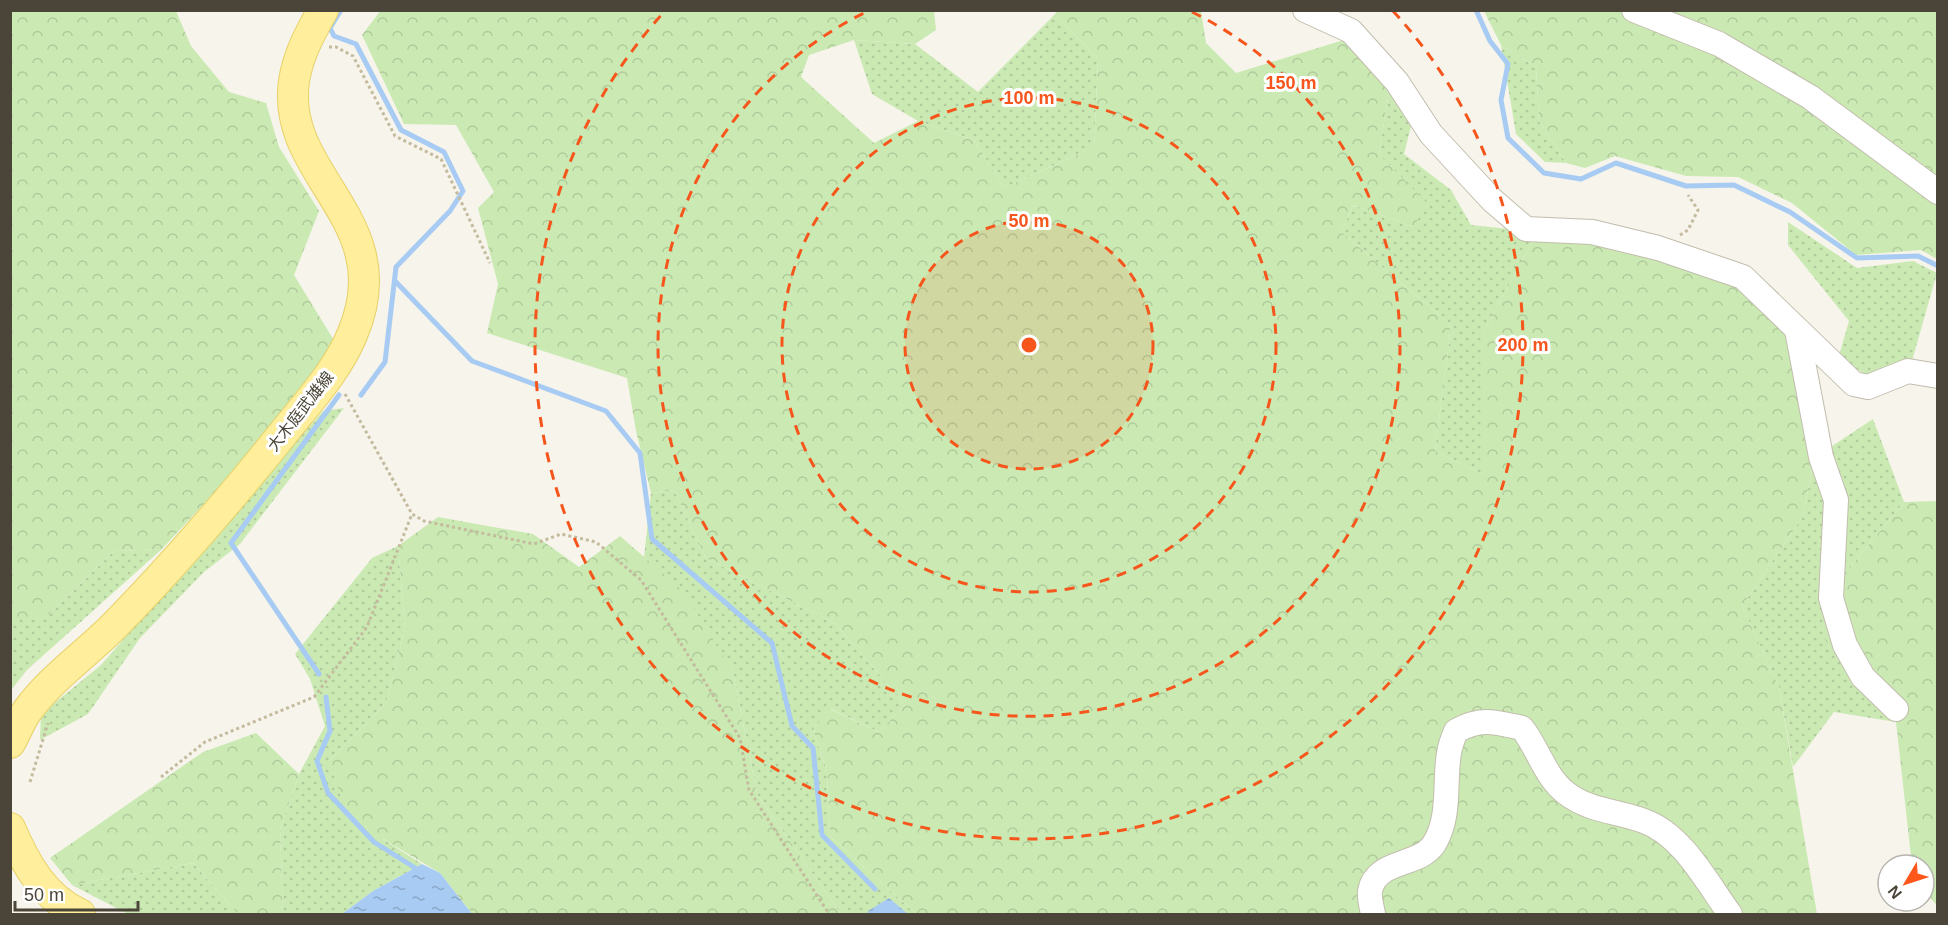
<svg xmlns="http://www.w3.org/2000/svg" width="1948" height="925" viewBox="0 0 1948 925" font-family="Helvetica,'Noto Sans JP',sans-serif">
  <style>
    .grass { fill: url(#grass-dots) }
    .forest { fill: url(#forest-crowns) }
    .water { fill: url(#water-ripples) }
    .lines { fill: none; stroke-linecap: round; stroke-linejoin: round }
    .stream { stroke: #a7cbf3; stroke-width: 5 }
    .minor-casing { stroke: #c2bdad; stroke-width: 26 }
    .major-casing { stroke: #e7d067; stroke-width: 32 }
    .path { stroke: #c4bb9e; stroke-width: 3; stroke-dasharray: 3 3; stroke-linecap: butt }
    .minor { stroke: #fff; stroke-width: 24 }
    .major { stroke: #ffee9b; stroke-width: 30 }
    .ring { fill: none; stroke: #f6551b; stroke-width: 3; stroke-dasharray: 10 8 }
    .labels { text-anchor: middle; stroke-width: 6; stroke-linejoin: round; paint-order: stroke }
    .street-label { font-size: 16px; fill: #4a4538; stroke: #fff }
    .centre { fill: #f6551b; stroke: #fff; stroke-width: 3 }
    .ring-label { font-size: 18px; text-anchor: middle; font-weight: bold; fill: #f6551b; stroke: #fff; stroke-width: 6; stroke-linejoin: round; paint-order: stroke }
  </style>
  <defs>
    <pattern id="grass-dots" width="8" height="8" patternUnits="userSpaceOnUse" patternTransform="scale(1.5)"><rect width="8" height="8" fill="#cbeab3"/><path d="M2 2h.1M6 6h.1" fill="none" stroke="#b0ca9b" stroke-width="1.8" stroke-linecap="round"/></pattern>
    <pattern id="forest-crowns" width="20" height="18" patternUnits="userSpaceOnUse" patternTransform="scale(1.5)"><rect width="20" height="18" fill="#cbeab3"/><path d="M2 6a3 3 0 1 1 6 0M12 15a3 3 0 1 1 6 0" fill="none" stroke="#b0ca9b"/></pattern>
    <pattern id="water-ripples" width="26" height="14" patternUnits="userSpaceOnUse" patternTransform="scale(1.5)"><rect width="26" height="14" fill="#a7cbf3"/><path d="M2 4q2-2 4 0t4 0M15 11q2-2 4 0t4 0" fill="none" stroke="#8aa7c6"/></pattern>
  </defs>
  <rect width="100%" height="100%" fill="#f6f4eb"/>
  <g class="grass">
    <path d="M1055 14 1098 59 1094 147 1004 188 974 140 918 121 872 94 854 40 915 44 978 92Z"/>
    <path d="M1501 45 1536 67 1539 121 1566 163 1545 162 1516 134Z"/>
    <path d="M1390 85 1411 126 1404 154 1451 190 1471 225 1538 232 1483 333V474L1435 451 1451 325 1341 232 1353 205 1414 227 1379 154Z"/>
    <path d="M1788 222 1857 268 1913 261 1937 273 1912 361 1867 375 1838 359 1849 321 1788 245Z"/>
    <path d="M344 408 240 544 204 572 140 638 88 714 40 740 41 714 101 665 323 411Z"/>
    <path d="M1873 419 1904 502 1851 566 1854 684 1896 722 1834 712 1793 767 1779 687 1742 606 1803 516 1814 458Z"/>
    <path d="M674 490 706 558 836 624 905 705 879 732 831 709 813 730 827 771 830 836 916 914H908L889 899 867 914H841L757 794 733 672 644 557 651 493Z"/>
    <path d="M398 546 405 629 386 703 329 761 378 836 422 864 373 891 342 914H283L280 829 299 774 325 726 310 679 295 654 372 558Z"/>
    <path d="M162 549 27 670 11 690V617H46L114 551Z"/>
    <path d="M193 863 238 914H128L72 885Z"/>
  </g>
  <g class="forest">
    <path d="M381 10 934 11 936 30 915 44 854 40 809 55 801 77 874 143 918 121 974 140 1004 188 1094 147 1098 59 1055 14 1057 11H1201L1206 43 1236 73 1347 39 1390 85 1379 154 1426 202 1414 227 1353 205 1341 232 1451 325 1435 451 1483 474V333L1538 232 1664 255 1740 283 1797 343 1814 458 1803 516 1742 606 1779 687 1817 914H916L830 836 827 771 813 730 830 709 879 732 905 705 836 624 706 558 674 490 651 493 636 431 627 378 487 333 498 284 478 208 494 192 456 125 404 124 362 35Z"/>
    <path d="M10 11H176L191 46 229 92 266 103 279 147 319 211 294 275 335 342 265 438 162 549 114 551 46 617H11Z"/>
    <path d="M1484 11H1937V259L1921 250 1856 255 1792 203 1738 177 1686 176 1615 156 1585 168 1566 163 1539 121 1536 67 1501 45Z"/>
    <path d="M1937 501V906L1924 889V865H1912L1896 722 1854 684 1822 635 1851 566 1904 502Z"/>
    <path d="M438 517 533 534 579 567 620 536 683 591 733 672 757 794 841 914H472L440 873 378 836 342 800 329 761 386 703 405 629 398 546Z"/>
    <path d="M256 733 299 774 280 829 283 914H238L193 863 72 885 50 858 203 752Z"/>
  </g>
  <g class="water">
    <path d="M422 864 440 873 472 914H342L373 891Z"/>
    <path d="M889 898 908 914H867L868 911Z"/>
  </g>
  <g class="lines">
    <g class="stream">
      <path d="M341 10 330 28 334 36 356 44 401 130 444 152 463 191 450 211 396 267 385 362 361 395"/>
      <path d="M1476 10 1490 41 1508 64 1501 100 1508 138 1544 173 1581 179 1616 163 1686 186 1734 185 1790 212 1857 258 1918 256 1938 266"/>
      <path d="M395 281 472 361 606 411 640 453 652 539 772 643 792 726 813 748 822 835 875 889"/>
      <path d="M319 674 231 543 339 395"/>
      <path d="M326 697 330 731 317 761 328 793 374 842 420 871"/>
    </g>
    <defs>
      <g id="minor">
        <path d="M1305 10 1351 31 1397 82 1431 134 1492 200 1526 229 1592 232 1658 248 1743 277 1854 384 1868 387 1908 371 1938 376"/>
        <path d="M1634 10 1719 44 1810 97 1938 192"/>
        <path d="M1797 330 1821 457 1836 500 1831 598 1845 645 1863 677 1896 709"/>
        <path d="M1373 914C1372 908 1369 898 1370 891 1376 859 1419 867 1434 844 1451 817 1444 782 1449 753 1450 746 1453 738 1456 731 1481 717 1495 722 1522 728 1538 748 1545 777 1566 793 1589 811 1617 811 1644 821 1683 835 1707 883 1730 914"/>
      </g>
      <g id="major">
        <path d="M10 743C16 733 20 721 27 711 51 678 85 655 114 626 174 565 232 497 285 431 309 401 337 371 352 335 402 220 280 177 294 81 298 55 310 33 323 10"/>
        <path d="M10 828C25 863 44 898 80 914"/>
      </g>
    </defs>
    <use href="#minor" class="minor-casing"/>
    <use href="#major" class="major-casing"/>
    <g class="path">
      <path d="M329 47H336L353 56 395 136 441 159 490 263"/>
      <path d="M1680 235 1688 230 1698 210 1688 195"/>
      <path d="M345 394 412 514 424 521 534 544 561 534 596 542 641 580 740 738 749 790 829 914"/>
      <path d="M161 777 205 742 314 697 367 627 412 514"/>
      <path d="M30 782 48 723"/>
    </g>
    <use href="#minor" class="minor"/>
    <use href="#major" class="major"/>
  </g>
  <circle cx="1029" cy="345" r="124" fill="#f6551b" fill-opacity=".12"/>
  <g class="ring">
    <circle cx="1029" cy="345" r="124"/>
    <circle cx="1029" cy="345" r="247"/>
    <path d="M1192 12A371 371 0 1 1 866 12"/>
    <path d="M1393 11A494 494 0 1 1 665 11"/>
  </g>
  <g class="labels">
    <g class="street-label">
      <text transform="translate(300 411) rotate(-52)" y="6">大木庭武雄線</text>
    </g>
  </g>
  <circle cx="1029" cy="345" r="9" class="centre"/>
  <g class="ring-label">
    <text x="1291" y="89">150 m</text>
    <text x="1029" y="104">100 m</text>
    <text x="1029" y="227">50 m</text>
    <text x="1523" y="351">200 m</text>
  </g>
  <rect width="1948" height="925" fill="none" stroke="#4a4538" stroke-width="24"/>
  <g transform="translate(1906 883) rotate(231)"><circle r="28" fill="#ffffff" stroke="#b7b5af" stroke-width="1.5"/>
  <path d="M0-4.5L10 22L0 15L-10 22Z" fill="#ff5619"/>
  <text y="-9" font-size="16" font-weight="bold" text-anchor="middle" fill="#4a4538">N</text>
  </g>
  <path d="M15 901v9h123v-9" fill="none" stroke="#4a4538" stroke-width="3"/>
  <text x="24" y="901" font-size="18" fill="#4a4538" stroke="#ffffff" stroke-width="4.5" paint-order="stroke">50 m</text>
</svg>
